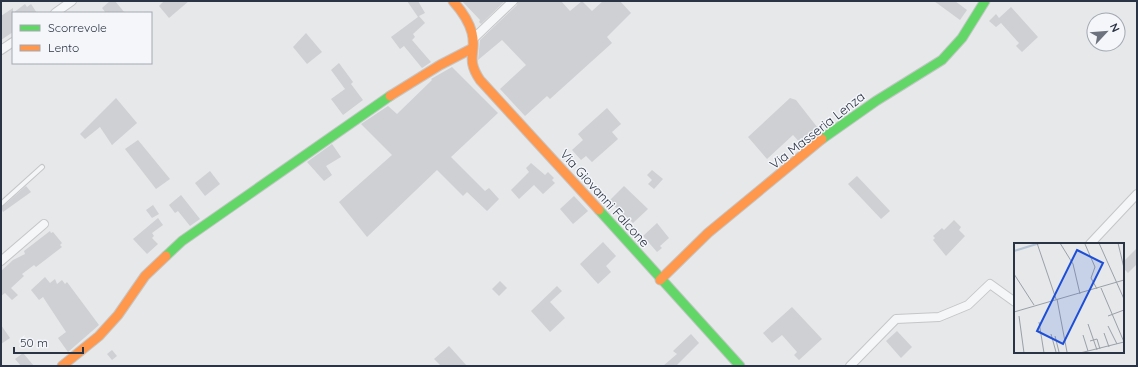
<svg xmlns="http://www.w3.org/2000/svg" width="1138" height="367" viewBox="0 0 1138 367" font-family="Quicksand,sans-serif">
  <style>
    .building { fill: #ced0d3 }
    .lines { fill: none; stroke-linecap: round; stroke-linejoin: round }
    .lane-casing { stroke: #c4c6c8; stroke-width: 6 }
    .street-casing { stroke: #c4c6c8; stroke-width: 10 }
    .fast-casing { stroke: #c4c6c8; stroke-width: 11 }
    .slow-casing { stroke: #c4c6c8; stroke-width: 11 }
    .lane { stroke: #f5f6f7; stroke-width: 4 }
    .street { stroke: #f5f6f7; stroke-width: 8 }
    .fast { stroke: #63d668; stroke-width: 9 }
    .slow { stroke: #ff974d; stroke-width: 9 }
    .labels { text-anchor: middle; stroke-width: 3; stroke-linejoin: round; paint-order: stroke }
    .street-label { font-size: 13px; fill: #2b3445; stroke: #f4f6f9 }
    .inset-river { fill: none; stroke: #b4c4d5; stroke-width: 2 }
    .inset-road { fill: none; stroke: #9ba0a8; stroke-width: 1 }
    .view { fill: #1d4ed8; fill-opacity: 0.15; stroke: #1d4ed8; stroke-width: 2 }
    .inset-edge { fill: none; stroke: #2b3445; stroke-width: 2 }
  </style>
  <rect width="100%" height="100%" fill="#e6e8ea"/>
  <g class="building">
    <path d="M110 1H115L125 13H106L102 8Z"/>
    <path d="M164 1H189L169 18 159 6Z"/>
    <path d="M407 1H418L425 13 419 16 425 23 413 34 415 37 412 40 431 62 422 68 404 46 400 49 391 37 418 17Z"/>
    <path d="M462 1H505L481 24 479 22 480 20Z"/>
    <path d="M518 1H561L570 11 582 1 592 11 603 1H620L631 13 607 37 612 43 550 99 547 96 525 116 500 89 526 65 502 40 478 60 480 40 517 5Z"/>
    <path d="M934 1H955L967 10 960 20Z"/>
    <path d="M25 4 27 7 31 4 37 13H13V32L1 40V16L13 8V13Z"/>
    <path d="M1011 7 1038 37 1022 52 1016 46 1019 43 1001 23 996 27 989 21 996 14 999 18Z"/>
    <path d="M306 33 322 52 307 64 293 47Z"/>
    <path d="M339 63 353 82 351 84 363 100 343 115 331 99 345 89 331 70Z"/>
    <path d="M452 67 498 113 451 157 485 191 489 188 499 199 487 211 467 192 463 196 437 170 367 237 339 202 392 155 361 124 388 106 397 114 432 80 431 79Z"/>
    <path d="M116 98 137 123 112 145 100 127 85 139 80 134Z"/>
    <path d="M790 98 796 100 821 132 803 146 793 135 767 159 748 137Z"/>
    <path d="M607 108 621 124 612 132 618 139 592 162 586 156 581 160 572 150 583 140 578 134Z"/>
    <path d="M138 140 170 179 156 189 125 149Z"/>
    <path d="M332 144 341 157 326 166 332 175 324 181 307 162Z"/>
    <path d="M531 163 545 175 548 172 554 178 552 180 555 183 543 194 534 185 519 199 511 190 529 172 526 168Z"/>
    <path d="M652 170 663 179 654 189 648 184 652 180 647 175Z"/>
    <path d="M210 171 220 184 205 196 195 183Z"/>
    <path d="M857 176 890 211 881 219 848 184Z"/>
    <path d="M26 186 31 192 3 212 1 208Z"/>
    <path d="M624 186 648 209 633 223 609 201Z"/>
    <path d="M181 195 200 219 190 226 178 211 175 213 169 205Z"/>
    <path d="M574 196 588 211 573 224 560 209Z"/>
    <path d="M153 205 159 214 152 218 146 210Z"/>
    <path d="M158 218 163 225 152 233 154 236 152 238 158 244 147 254 133 239Z"/>
    <path d="M954 220 961 227 959 230 965 236 946 256 933 240 935 238 933 236 942 228 944 230Z"/>
    <path d="M657 223 669 238 660 246 662 248 657 252 643 236Z"/>
    <path d="M50 231 51 233 53 232 62 243 60 245 62 247 36 267 34 265 22 274 24 276 11 288 18 295 12 300 5 293 1 296V271L13 260 25 254 24 251Z"/>
    <path d="M603 242 616 256 606 266 611 272 598 284 580 264Z"/>
    <path d="M1137 248V264L1128 273 1123 268V262Z"/>
    <path d="M45 277 50 283 55 279 57 284 62 280 65 284 67 282 99 325 68 352 58 338 66 332 43 297 39 300 31 290Z"/>
    <path d="M500 281 507 288 499 296 492 289Z"/>
    <path d="M557 286 562 291 550 302 565 318 550 332 531 311Z"/>
    <path d="M792 307 822 339 799 360 794 355 797 352 782 335 772 343 763 333Z"/>
    <path d="M1 325 10 338 1 344Z"/>
    <path d="M897 331 912 347 901 358 886 341Z"/>
    <path d="M691 334 699 343 676 366H663L677 354 673 351Z"/>
    <path d="M449 346 467 366H441L434 359Z"/>
    <path d="M112 350 117 356 112 360 107 354Z"/>
    <path d="M23 353 34 366H21L15 359Z"/>
  </g>
  <g class="lines">
    <defs>
      <path id="lane" d="M1 204 42 167"/>
      <g id="street">
        <path d="M55 13 72 1"/>
        <path d="M473 39 513 1"/>
        <path d="M1 50 13 42"/>
        <path d="M1090 244 1137 194"/>
        <path d="M1 261 44 224"/>
        <path d="M850 366 896 319 939 317 968 305 990 284 1015 302"/>
      </g>
      <g id="fast">
        <path d="M822 139 876 101 942 60 962 38 985 1"/>
        <path d="M599 210 740 366"/>
        <path d="M166 256 182 241 390 96"/>
      </g>
      <g id="slow">
        <path d="M453 1C461 10 469 21 472 33 477 53 465 58 480 80L599 210"/>
        <path d="M390 96 440 65 471 49"/>
        <path d="M660 280 708 233 822 139"/>
        <path d="M62 366 99 336 118 315 145 276 166 256"/>
      </g>
    </defs>
    <use href="#lane" class="lane-casing"/>
    <use href="#street" class="street-casing"/>
    <use href="#fast" class="fast-casing"/>
    <use href="#slow" class="slow-casing"/>
    <use href="#lane" class="lane"/>
    <use href="#street" class="street"/>
    <use href="#fast" class="fast"/>
    <use href="#slow" class="slow"/>
  </g>
  <g class="labels">
    <g class="street-label">
      <text transform="translate(817 130) rotate(-38)" y="5">Via Masseria Lenza</text>
      <text transform="translate(605 198) rotate(48)" y="5">Via Giovanni Falcone</text>
    </g>
  </g>
  <g transform="translate(1014 243)">
    <rect width="110" height="110" fill="#e6e8ea"/>
    <path class="inset-river" d="M0 8 26 0"/>
    <path class="inset-road" d="M23 0 42 56M46 0 59 21 66 51M85 0 110 56M104 0 110 25M71 1 81 24 77 35 83 46M0 31 20 62M87 45 110 99M43 56 53 109M0 69 110 37M5 73 10 110M94 73 110 67M25 79 30 110M74 81 83 107M94 83 103 101M90 90 95 104M37 91 42 109M69 92 74 108M41 93 45 109M76 98 83 96 86 106M31 110H64M66 110 110 99"/>
    <path class="view" d="M63 7 89 20 49 101 23 88Z"/>
    <rect width="110" height="110" class="inset-edge"/>
  </g>
  <rect width="1138" height="367" fill="none" stroke="#2b3445" stroke-width="4"/>
  <rect x="12" y="12" width="140" height="52" fill="#f4f6f9" stroke="#a4a8b1"/>
  <rect x="20" y="25" width="20" height="6" fill="#63d668" stroke="#a4a8b1"/>
  <text x="48" y="32" font-size="12" fill="#2b3445">Scorrevole</text>
  <rect x="20" y="45" width="20" height="6" fill="#ff974d" stroke="#a4a8b1"/>
  <text x="48" y="52" font-size="12" fill="#2b3445">Lento</text>
  <g transform="translate(1106 32) rotate(64)"><circle r="19" fill="#f4f6f9" stroke="#a4a8b1"/>
  <path d="M0-3L7 15L0 10L-7 15Z" fill="#6c737f"/>
  <text y="-6" font-size="11" font-weight="bold" text-anchor="middle" fill="#2b3445">N</text>
  </g>
  <path d="M14 347v6h69v-6" fill="none" stroke="#2b3445" stroke-width="2"/>
  <text x="20" y="347" font-size="12" fill="#2b3445" stroke="#f4f6f9" stroke-width="3" paint-order="stroke">50 m</text>
</svg>
